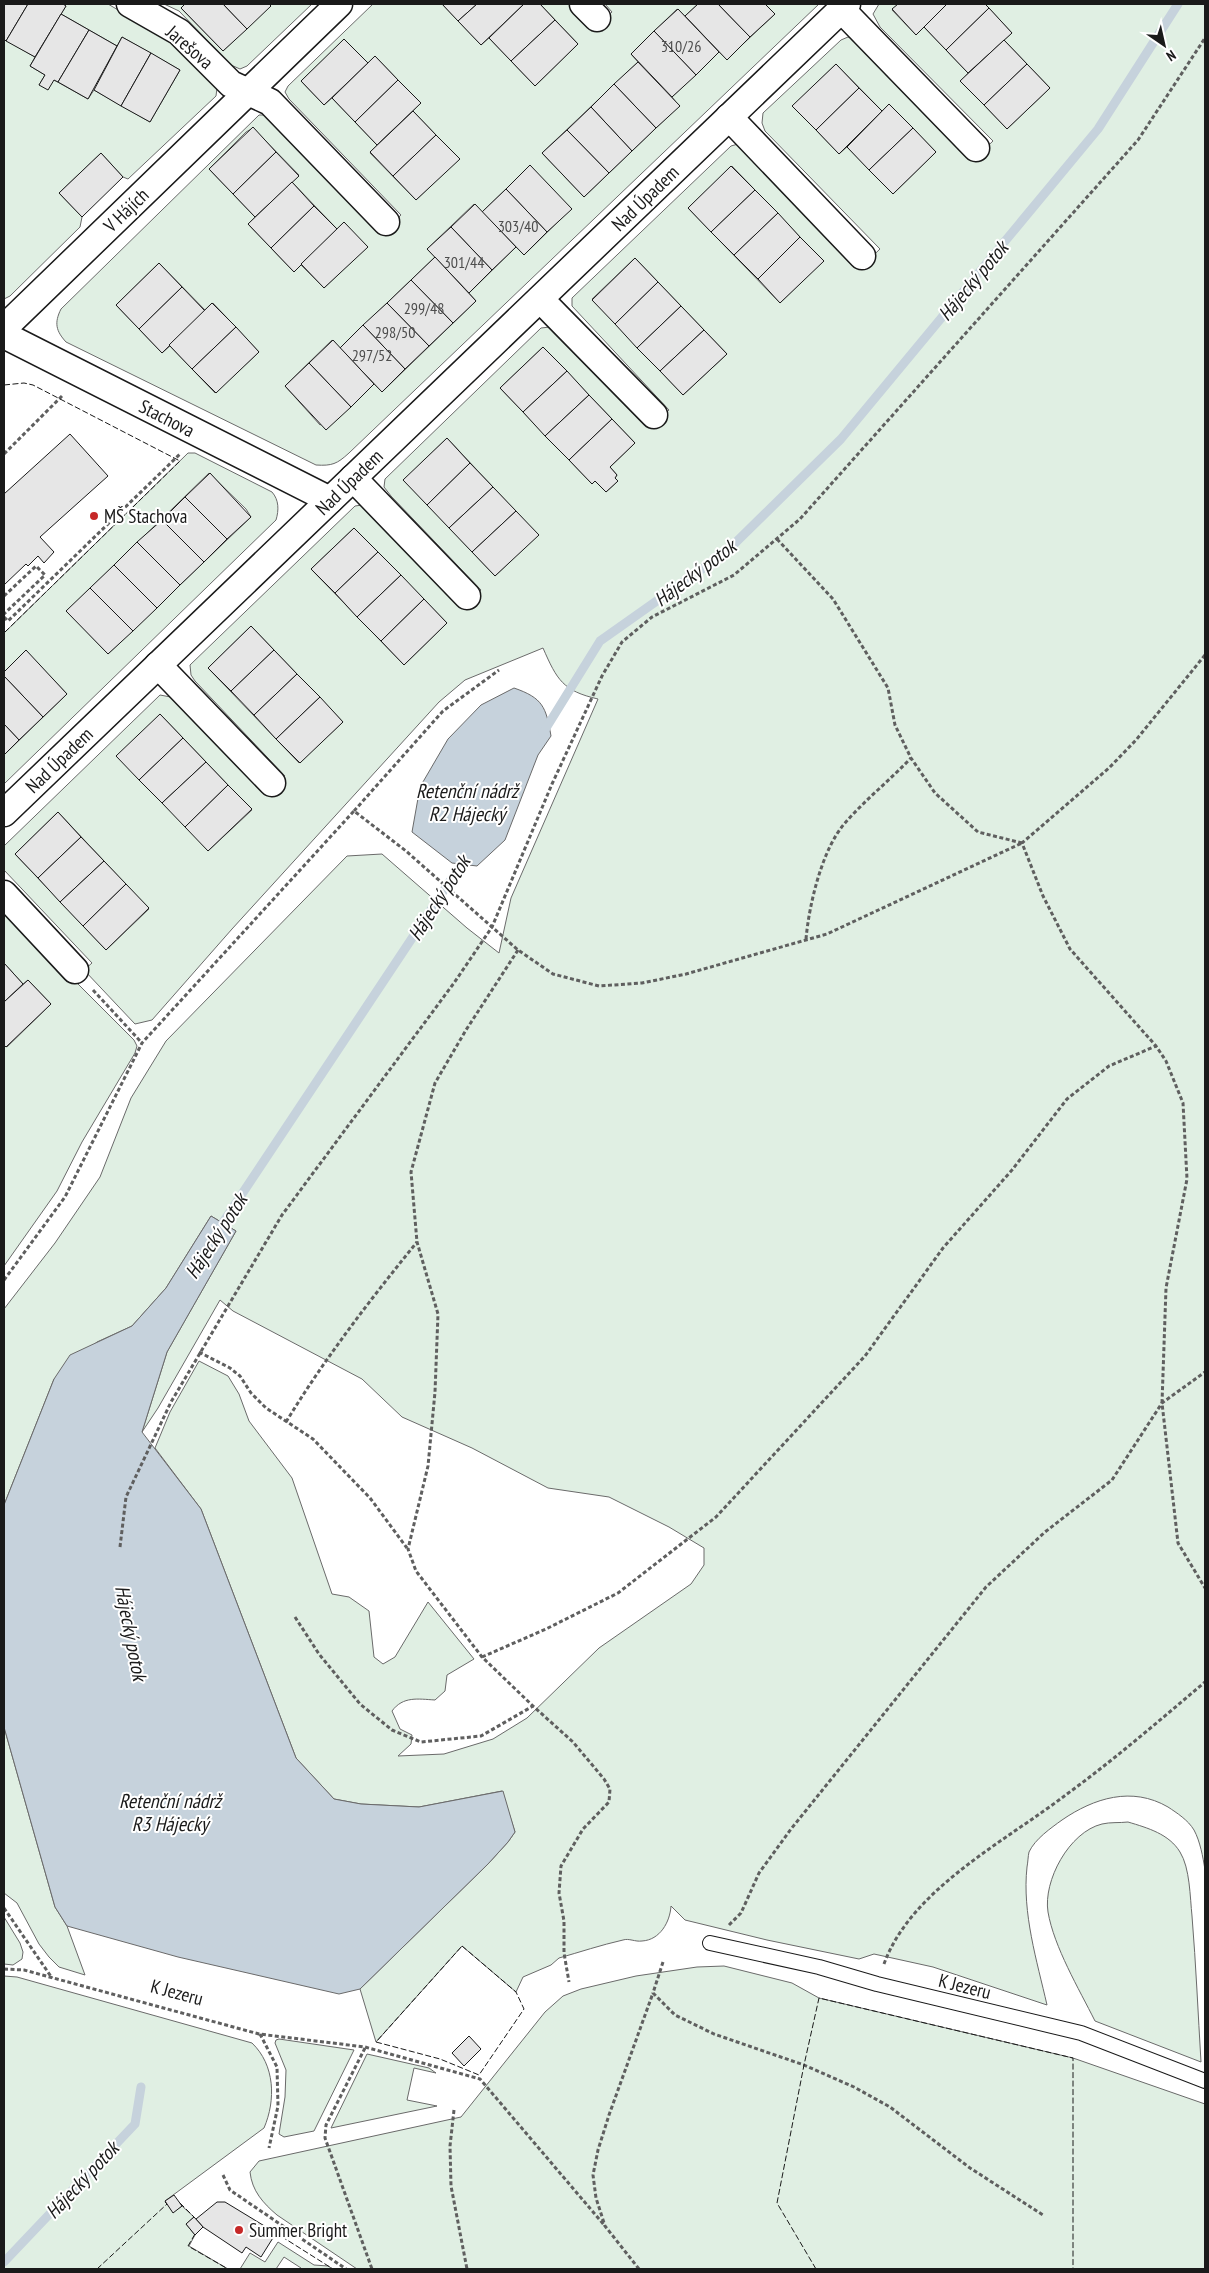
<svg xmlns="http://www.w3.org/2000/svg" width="1209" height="2273" viewBox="0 0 1209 2273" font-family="'PT Sans Narrow',sans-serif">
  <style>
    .green { fill: #e0efe3; stroke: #6a6a6a; fill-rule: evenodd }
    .water { fill: #c6d2dc; stroke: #6a6a6a }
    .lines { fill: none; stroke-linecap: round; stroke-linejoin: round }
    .stream { stroke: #c6d2dc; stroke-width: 9 }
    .building { fill: #e6e6e6; stroke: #1a1a1a }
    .service-casing { stroke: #1a1a1a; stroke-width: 16 }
    .minor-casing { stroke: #1a1a1a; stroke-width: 29 }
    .path { stroke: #5f5f5f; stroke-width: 3; stroke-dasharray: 4 2.5; stroke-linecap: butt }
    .service { stroke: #fff; stroke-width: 14 }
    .minor { stroke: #fff; stroke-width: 26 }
    .fence { stroke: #1a1a1a; stroke-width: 1; stroke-dasharray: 6 2.5; stroke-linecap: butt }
    .poi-dot { fill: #c62828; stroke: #fff; stroke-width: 2 }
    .labels { text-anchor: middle; stroke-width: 4; stroke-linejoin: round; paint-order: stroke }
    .number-label { font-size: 16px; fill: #4d4d4d }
    .street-label { font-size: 19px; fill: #1a1a1a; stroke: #fff }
    .poi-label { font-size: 19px; fill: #1a1a1a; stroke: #fff; text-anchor: start }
    .water-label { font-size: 20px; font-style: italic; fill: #1a1a1a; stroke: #fff }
  </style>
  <rect width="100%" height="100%" fill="#fff"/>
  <g class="green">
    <path d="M63 4H108L179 46 217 88 216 96 128 179 123 177 101 153 59 193 82 217 80 227 10 296 4 299V39L35 57 30 66 45 75 39 85 54 80 88 99 94 90 150 122 180 70 122 37 117 46 61 14 66 6Z"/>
    <path d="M164 4H185L181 8 223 51 272 4H312L247 66 240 69 231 65 179 11Z"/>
    <path d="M373 4H442L481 45 489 38 535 86 578 44 540 4H568L593 29 612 12 605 4H698L685 16 677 9 631 54 638 62 542 153 584 197 679 106 672 97 719 52 727 59 775 14 765 4H819L349 453C337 464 332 466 316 465L66 342C56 331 54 323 61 309L259 115H266L382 232 401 215 289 99 285 92 288 86ZM344 40 368 63 375 56 420 103 413 111 459 159 416 200 370 153 377 145 332 98 324 105 301 81ZM253 128 299 175 292 182 337 229 367 247 324 288 301 265 294 272 248 224 255 217 209 169 246 132ZM530 166 571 209 524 255 516 247 469 293 476 301 382 392 374 384 351 407 320 425 285 386 332 340 340 348 435 257 427 249 474 204 482 212ZM159 263 205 310 213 303 259 352 215 393 170 346 162 353 116 305Z"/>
    <path d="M879 4H898L892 10 916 35 924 27 968 73 961 81 1007 129 1050 88 1004 40 1012 33 985 4H1205V1870C1203 1857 1200 1841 1194 1830 1188 1820 1177 1813 1168 1807 1132 1786 1094 1798 1062 1820 1051 1828 1035 1839 1029 1852 1028 1856 1028 1862 1027 1867 1022 1913 1037 1961 1047 2005L933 1967 874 1954 859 1959 767 1940 685 1920 671 1906C670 1922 660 1940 642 1941 635 1942 629 1938 623 1940 601 1945 580 1952 559 1958L551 1965 523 1977 516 1992 462 1946 376 2042 360 1989 488 1864 508 1842 515 1832 502 1791 419 1807 361 1804 334 1799 296 1758 201 1509 155 1448 170 1412 199 1361 228 1376 239 1394 249 1421 292 1478 332 1594 349 1597 369 1611 374 1657 383 1664 395 1657 428 1602 474 1659 447 1675 445 1691 435 1700C418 1699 403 1696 392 1711L400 1729 412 1735 411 1744 398 1756 444 1754 493 1739 527 1718 599 1648 691 1584 704 1565V1548L669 1527 609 1497 548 1488 472 1448 402 1417 362 1379 233 1311 220 1300 158 1408 142 1432 167 1352 236 1231 211 1216 166 1288 132 1326 97 1342 54 1379 4 1505V1309L55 1243 100 1177 131 1098 166 1041 347 856 382 854 467 928 499 953 511 898 598 699C563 691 557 680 543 648L465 680 439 702 232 929 152 1020 135 1024 84 970 92 963 4 870V846L160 695 176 698 268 792 285 776 195 681 191 675 190 665 355 506 362 505 463 606 481 590 391 496 384 487 385 479 541 328 550 327 651 426 669 410 572 306V298L731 146 738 144 747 150 859 269 880 249 765 131 762 123 763 113 841 40 848 37 855 40 973 160 993 141 880 27 873 14ZM836 64 882 111 889 104 936 152 893 194 847 147 839 154 793 106ZM732 166 823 261 780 303 688 208ZM635 258 727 354 683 395 592 299ZM543 347 635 443 610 467 617 475 615 478 618 481 606 492 595 481 592 484 500 388ZM447 438 538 535 495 576 404 480ZM354 528 447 623 404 665 311 569ZM251 626 343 722 299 763 208 668ZM160 714 252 810 208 851ZM58 812 149 909 106 950 15 854Z"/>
    <path d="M188 453H195L272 492C279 500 279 510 276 520L4 784V755L67 694 26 651 4 672V633ZM209 473 246 509 251 517 108 654 67 611Z"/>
    <path d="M4 910 134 1040 137 1046 135 1053 82 1142 57 1191 4 1266V1045L7 1047 51 1004 28 980 23 984 4 963Z"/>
    <path d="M4 1727 55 1907 67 1926 85 1975 59 1967 49 1957 39 1944 17 1903 4 1893Z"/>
    <path d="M1128 1822C1148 1828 1169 1834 1180 1852 1190 1868 1190 1897 1192 1916 1196 1965 1198 2013 1201 2062L1095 2021C1079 1989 1054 1947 1048 1912 1043 1881 1069 1832 1102 1824 1110 1822 1120 1823 1128 1822Z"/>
    <path d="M4 1917 20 1943 23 1952 22 1959 13 1965 4 1964Z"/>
    <path d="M724 1966 792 1983 819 1998 1073 2058 1205 2104V2269H357L277 2215C263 2203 252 2191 250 2172L259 2161 461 2117 545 2012 563 1996 581 1989 636 1976 697 1967Z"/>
    <path d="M4 1976 17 1977 252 2043C275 2065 276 2100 264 2128L165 2201 173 2212 182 2206 194 2217 186 2224 195 2235 189 2246 228 2269H4Z"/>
    <path d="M279 2039 354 2050 314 2131 284 2137 279 2134 285 2097 286 2070 275 2043 276 2040Z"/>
    <path d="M367 2054 429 2068 436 2073 414 2068 407 2100 437 2106 331 2128Z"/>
    <path d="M278 2242 314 2265 328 2266 333 2269H299L301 2268 284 2257 276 2269H240L250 2253 265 2262Z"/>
  </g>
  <g class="water">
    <path d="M514 688C543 698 546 707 551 736L538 755 505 840 477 866 452 863 412 832 420 787 448 739 481 705Z"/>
    <path d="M211 1216 236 1231 167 1352 142 1432 201 1509 296 1758 334 1799 361 1804 419 1807 503 1791 515 1832 508 1842 488 1864 360 1989 339 1994 178 1957 67 1926 55 1907 4 1727V1505L54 1379 70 1355 132 1326 166 1288Z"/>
  </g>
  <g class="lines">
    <g class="stream">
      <path d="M543 733 600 641 726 552 841 439 1098 129 1178 4"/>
      <path d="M216 1233 468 854"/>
      <path d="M4 2262 135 2124 141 2087"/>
    </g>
  </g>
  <g class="building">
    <path d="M4 4H28L6 41 4 39Z"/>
    <path d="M28 4H63L66 6 35 57 6 41Z"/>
    <path d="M185 4H223L247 29 223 51 181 8Z"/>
    <path d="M223 4H269L271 6 247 29Z"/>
    <path d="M442 4H477L458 21Z"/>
    <path d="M477 4H524L481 45 458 21Z"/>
    <path d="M524 4H540L555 20 511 61 489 38Z"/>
    <path d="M698 4H718L750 37 727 60 685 16Z"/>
    <path d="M718 4H765L775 14 750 37Z"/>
    <path d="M898 4H947L916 35 892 9Z"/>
    <path d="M947 4H985L989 8 946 50 924 27Z"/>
    <path d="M989 8 1012 33 968 73 946 50Z"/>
    <path d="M678 9 719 52 696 75 654 31Z"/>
    <path d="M61 14 89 30 58 82 54 80 48 90 39 85 45 75 30 66Z"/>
    <path d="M555 20 578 44 535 86 511 61Z"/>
    <path d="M89 30 117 46 88 99 58 82Z"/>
    <path d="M654 31 696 75 672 97 631 54Z"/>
    <path d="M122 37 151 53 121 106 94 90Z"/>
    <path d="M344 39 368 63 324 105 301 81Z"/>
    <path d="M1004 40 1027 64 984 105 960 81Z"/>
    <path d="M151 53 180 70 150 122 121 106Z"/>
    <path d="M375 56 398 80 355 122 332 98Z"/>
    <path d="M638 62 680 106 656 128 614 84Z"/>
    <path d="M836 64 859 88 816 130 792 106Z"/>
    <path d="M1027 64 1050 88 1007 129 984 105Z"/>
    <path d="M398 80 421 103 377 145 355 122Z"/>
    <path d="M614 84 656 128 632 151 591 107Z"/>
    <path d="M859 88 882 111 839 154 816 130Z"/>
    <path d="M889 104 913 128 869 170 847 147Z"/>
    <path d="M591 107 632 151 609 173 567 130Z"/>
    <path d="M413 111 436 135 393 176 370 152Z"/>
    <path d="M253 127 276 152 233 194 209 169Z"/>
    <path d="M913 128 936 152 893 194 869 170Z"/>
    <path d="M567 130 609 173 584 197 542 153Z"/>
    <path d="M436 135 460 159 416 200 393 176Z"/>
    <path d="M276 152 299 176 255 217 233 194Z"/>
    <path d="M101 153 123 177 82 217 59 193Z"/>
    <path d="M530 165 572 209 547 232 506 189Z"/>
    <path d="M731 166 755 190 711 232 688 208Z"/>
    <path d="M292 182 314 206 271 248 248 224Z"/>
    <path d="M506 189 547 232 524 255 482 212Z"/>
    <path d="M755 190 778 213 734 255 711 232Z"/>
    <path d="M475 204 516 247 492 270 451 227Z"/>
    <path d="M314 206 337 229 294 272 271 248Z"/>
    <path d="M778 213 800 237 758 279 734 255Z"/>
    <path d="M344 222 368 247 324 288 301 264Z"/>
    <path d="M451 227 492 270 469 293 427 249Z"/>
    <path d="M800 237 824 261 780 303 758 279Z"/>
    <path d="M435 257 476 301 453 323 411 280Z"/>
    <path d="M635 258 658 282 615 324 592 300Z"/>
    <path d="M159 263 182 287 139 329 116 305Z"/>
    <path d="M411 280 453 323 429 346 387 303Z"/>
    <path d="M658 282 681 306 637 348 615 324Z"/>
    <path d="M182 287 205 311 162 353 139 329Z"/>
    <path d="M212 303 236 327 192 369 169 345Z"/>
    <path d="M387 303 429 346 405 369 363 325Z"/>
    <path d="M681 306 704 330 660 371 637 348Z"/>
    <path d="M363 325 405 369 382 392 340 348Z"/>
    <path d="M236 327 259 352 216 393 192 369Z"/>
    <path d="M704 330 727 354 683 395 660 371Z"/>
    <path d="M333 340 374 384 351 407 309 363Z"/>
    <path d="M543 347 567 371 523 412 500 388Z"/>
    <path d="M309 363 351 407 326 430 285 386Z"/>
    <path d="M567 371 589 395 545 436 523 412Z"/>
    <path d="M589 395 612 419 569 460 545 436Z"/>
    <path d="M612 419 635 443 610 467 617 475 615 478 618 481 606 492 595 481 592 484 569 460Z"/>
    <path d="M70 434 108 476 40 537 54 552 44 563 38 556 28 566 26 564 4 585V494Z"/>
    <path d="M447 438 470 463 427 505 403 480Z"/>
    <path d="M470 463 493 487 449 528 427 505Z"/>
    <path d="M210 473 251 517 227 539 185 497Z"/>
    <path d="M493 487 516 511 472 552 449 528Z"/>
    <path d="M185 497 227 539 204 562 162 520Z"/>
    <path d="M516 511 539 535 495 576 472 552Z"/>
    <path d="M162 520 204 562 180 585 137 542Z"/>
    <path d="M354 528 378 552 335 593 311 569Z"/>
    <path d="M137 542 180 585 157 608 114 565Z"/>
    <path d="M378 552 401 575 357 617 335 593Z"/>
    <path d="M114 565 157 608 133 631 90 588Z"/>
    <path d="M401 575 424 599 381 641 357 617Z"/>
    <path d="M90 588 133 631 108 654 66 611Z"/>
    <path d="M424 599 447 623 404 665 381 641Z"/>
    <path d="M251 626 274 650 231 691 208 668Z"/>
    <path d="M26 650 67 694 43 717 4 676V672Z"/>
    <path d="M274 650 297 674 254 715 231 691Z"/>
    <path d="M297 674 320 697 276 739 254 715Z"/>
    <path d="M4 676 43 717 19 740 4 724Z"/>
    <path d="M320 697 343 722 300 763 276 739Z"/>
    <path d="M160 714 183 738 139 780 116 756Z"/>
    <path d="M4 724 19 740 4 755Z"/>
    <path d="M183 738 206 762 162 803 139 780Z"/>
    <path d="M206 762 228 785 185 827 162 803Z"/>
    <path d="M228 785 252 809 208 851 185 827Z"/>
    <path d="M58 812 81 837 38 878 15 854Z"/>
    <path d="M81 837 104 861 60 902 38 878Z"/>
    <path d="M104 861 126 884 83 926 60 902Z"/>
    <path d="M126 884 149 908 106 950 83 926Z"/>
    <path d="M4 963 23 984 4 1002Z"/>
    <path d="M28 980 51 1004 6 1047 4 1045V1002Z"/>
    <path d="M469 2036 481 2049 464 2066 452 2053Z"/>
    <path d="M174 2195 182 2206 173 2213 165 2201Z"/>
    <path d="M217 2202H225L276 2233 261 2257 246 2247 242 2253 203 2227 196 2219Z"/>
    <path d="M194 2217 203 2227 195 2235 186 2224Z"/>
  </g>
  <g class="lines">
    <defs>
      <path id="service" d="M710 1943 819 1967 877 1984 1081 2033 1205 2081"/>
      <g id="minor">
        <path d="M130 4 179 32 231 84 270 102 386 222"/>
        <path d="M583 4 597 18"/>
        <path d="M841 9 976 148"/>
        <path d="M729 117 862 256"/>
        <path d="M540 299 654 415"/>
        <path d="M4 328 339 4"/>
        <path d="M4 335 330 500"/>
        <path d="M353 478 467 596"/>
        <path d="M158 665 272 783"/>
        <path d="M4 813 847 4"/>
        <path d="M4 894 75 970"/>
      </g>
    </defs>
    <use href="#service" class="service-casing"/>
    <use href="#minor" class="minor-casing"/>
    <g class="path">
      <path d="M4 454 63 395"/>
      <path d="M777 539 833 599 888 688 895 725 911 758 935 793 978 832 1022 843"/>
      <path d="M4 596 36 566 45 575 4 614"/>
      <path d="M4 617 8 621 180 454"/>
      <path d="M1205 655 1136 740 1109 768 1022 843 1043 896 1070 949 1156 1046 1166 1061 1183 1103 1187 1179 1166 1288 1162 1403 1178 1543 1205 1588"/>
      <path d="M354 811 443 711 499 670"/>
      <path d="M806 939C809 905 822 849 845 823 865 800 890 780 911 758"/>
      <path d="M518 950 466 1030 435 1083 411 1172 417 1242 438 1314 435 1392 428 1466 408 1549 416 1571 482 1657 533 1706 573 1742 604 1779 610 1789 609 1802 583 1829 561 1866 559 1893 564 1921V1953L569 1982"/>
      <path d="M93 990 142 1043"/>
      <path d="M4 1280 65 1197 142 1043 354 811 406 851 518 950 553 974 599 986 642 983 686 974 827 934 1022 843"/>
      <path d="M199 1352 230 1368 240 1376 251 1393 266 1408 313 1439 370 1498 407 1548"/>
      <path d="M286 1422C325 1358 370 1300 417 1242"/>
      <path d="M120 1547 126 1497 171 1402 282 1215 454 983 492 927 552 784 602 676 622 642 652 617 734 575 800 519 1138 140 1205 38"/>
      <path d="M295 1617 319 1654 360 1704 392 1730 421 1742 481 1736 533 1706"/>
      <path d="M482 1657 546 1629 618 1593 716 1517 865 1356 943 1248 1012 1170 1067 1099 1109 1066 1156 1046"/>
      <path d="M4 1908 52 1978"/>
      <path d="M729 1925 741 1913 759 1873 791 1829 986 1587 1045 1532 1112 1480 1162 1403 1205 1372"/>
      <path d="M663 1962 653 1993 675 2015 714 2034 804 2065 854 2087 890 2107 970 2168 1043 2215"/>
      <path d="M884 1964C911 1889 1006 1841 1067 1794 1115 1759 1160 1720 1205 1682"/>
      <path d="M4 1969 24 1970 259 2034 365 2047 480 2079 605 2226"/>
      <path d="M260 2034 277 2067 278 2106 269 2148"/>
      <path d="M365 2048 326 2125 325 2138 372 2269"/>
      <path d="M454 2110 450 2146 451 2186 467 2269"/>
      <path d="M223 2175 230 2190 346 2269"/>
      <path d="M639 2269 605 2226 596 2198 593 2175 598 2150 609 2115 653 1993"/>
    </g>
    <use href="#service" class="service"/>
    <use href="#minor" class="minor"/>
    <g class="fence">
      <path d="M4 385 24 383 33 385 180 461 4 633"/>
      <path d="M462 1946 516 1992 524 2009 479 2075 440 2059 376 2042Z"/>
      <path d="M180 2203 194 2217"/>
      <path d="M195 2234 188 2246 228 2269"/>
      <path d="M275 2235 276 2233 333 2269"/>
      <path d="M97 2269 167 2204 165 2202"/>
      <path d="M816 2269 777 2203 804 2065 819 1998 1073 2058V2269"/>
    </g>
  </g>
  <g class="poi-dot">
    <circle cx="94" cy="516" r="5"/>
    <circle cx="239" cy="2230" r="5"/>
  </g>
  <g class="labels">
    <g class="number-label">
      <text x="681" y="52">310/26</text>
      <text x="518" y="232">303/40</text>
      <text x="464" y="268">301/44</text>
      <text x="424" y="314">299/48</text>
      <text x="395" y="338">298/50</text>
      <text x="372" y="361">297/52</text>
    </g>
    <g class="street-label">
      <text transform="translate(190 47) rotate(41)" y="7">Jarešova</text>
      <text transform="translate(645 198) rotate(-44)" y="7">Nad Úpadem</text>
      <text transform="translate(126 210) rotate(-44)" y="7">V Hájích</text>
      <text transform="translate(167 418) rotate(27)" y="7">Stachova</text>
      <text transform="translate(349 482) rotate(-44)" y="7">Nad Úpadem</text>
      <text transform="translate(59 760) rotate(-44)" y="7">Nad Úpadem</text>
      <text transform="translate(965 1986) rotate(14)" y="7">K Jezeru</text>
      <text transform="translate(177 1992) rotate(15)" y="7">K Jezeru</text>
    </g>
    <g class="poi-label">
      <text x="104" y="523">MŠ Stachova</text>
      <text x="249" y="2237">Summer Bright</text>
    </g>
    <g class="water-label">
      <text transform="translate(973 281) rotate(-50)" y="7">Hájecký potok</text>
      <text transform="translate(695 573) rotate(-37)" y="7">Hájecký potok</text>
      <text x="467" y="798">Retenční nádrž<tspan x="467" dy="23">R2 Hájecký</tspan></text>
      <text transform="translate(439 898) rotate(-57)" y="7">Hájecký potok</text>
      <text transform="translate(216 1236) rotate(-57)" y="7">Hájecký potok</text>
      <text transform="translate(131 1633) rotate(79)" y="7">Hájecký potok</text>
      <text x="170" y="1808">Retenční nádrž<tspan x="170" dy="23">R3 Hájecký</tspan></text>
      <text transform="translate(82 2180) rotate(-47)" y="7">Hájecký potok</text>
    </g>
  </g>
  <rect width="1209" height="2273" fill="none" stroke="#1a1a1a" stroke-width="10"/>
  <g transform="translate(1164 45) rotate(146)" stroke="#ffffff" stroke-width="4" paint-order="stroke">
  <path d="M0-4L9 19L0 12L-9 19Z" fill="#1a1a1a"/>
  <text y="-8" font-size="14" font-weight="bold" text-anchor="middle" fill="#1a1a1a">N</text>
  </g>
</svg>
